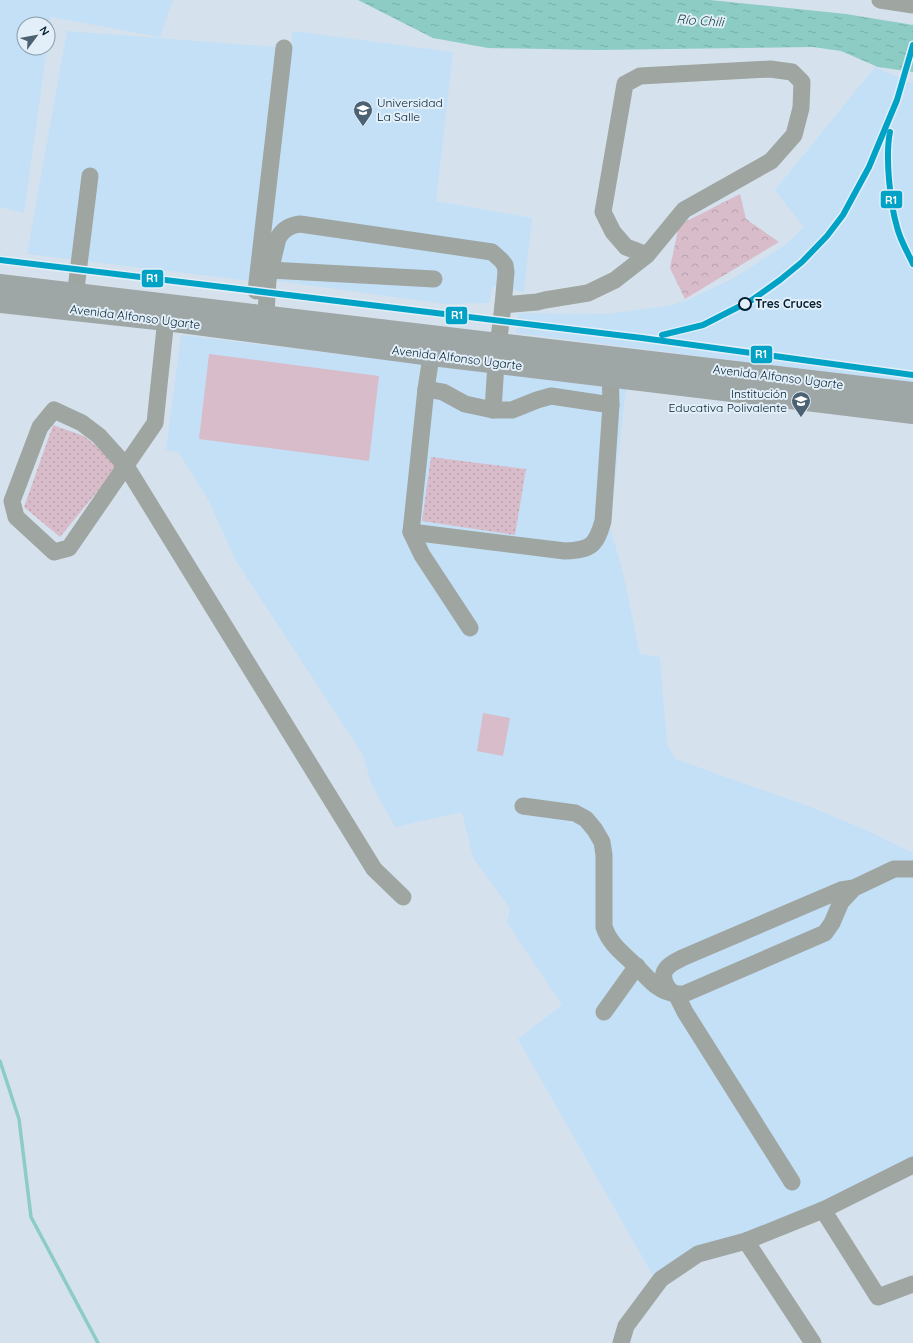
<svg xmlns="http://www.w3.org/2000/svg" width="913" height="1343" viewBox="0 0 913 1343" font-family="Quicksand,sans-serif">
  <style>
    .built { fill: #c3e0f7 }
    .grass { fill: url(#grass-dots) }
    .park { fill: url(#park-crowns) }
    .garden { fill: #d8bcca }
    .water { fill: url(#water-ripples) }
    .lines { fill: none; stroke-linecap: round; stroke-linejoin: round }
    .stream { stroke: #8cccc5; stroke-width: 3.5 }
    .minor { stroke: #9fa5a0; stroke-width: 17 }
    .major { stroke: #9fa6a6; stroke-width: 22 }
    .rail-1-casing { stroke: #e2eff9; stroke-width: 9 }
    .rail-1 { stroke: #00a2c6; stroke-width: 6 }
    .stop-dot { fill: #e2eff9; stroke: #021c2e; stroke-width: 2 }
    .labels { text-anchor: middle; stroke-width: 4; stroke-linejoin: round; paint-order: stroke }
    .poi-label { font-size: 12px; fill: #021c2e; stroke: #e2eff9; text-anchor: start }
    .stop-label { font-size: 12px; font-weight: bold; fill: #021c2e; stroke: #e2eff9; text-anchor: start }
    .street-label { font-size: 12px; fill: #021c2e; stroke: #e2eff9 }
    .water-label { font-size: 13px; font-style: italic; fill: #1a413b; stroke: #e2eff9 }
    .line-badge { stroke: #e2eff9; stroke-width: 1.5 }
    .badge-label { font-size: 11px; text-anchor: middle; font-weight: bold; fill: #fff }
  </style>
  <defs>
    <pattern id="grass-dots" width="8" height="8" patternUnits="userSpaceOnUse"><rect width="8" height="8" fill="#d8bcca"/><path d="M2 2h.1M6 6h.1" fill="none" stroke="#b8a1ae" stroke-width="1.8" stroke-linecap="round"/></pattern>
    <pattern id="park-crowns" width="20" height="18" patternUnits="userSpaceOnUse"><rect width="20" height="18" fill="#d8bcca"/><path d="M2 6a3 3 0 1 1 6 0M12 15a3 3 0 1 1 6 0" fill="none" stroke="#b8a1ae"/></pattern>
    <pattern id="water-ripples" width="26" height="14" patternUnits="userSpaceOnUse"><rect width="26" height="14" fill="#8cccc5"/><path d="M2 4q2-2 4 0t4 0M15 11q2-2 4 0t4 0" fill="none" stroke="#77afaa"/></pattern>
  </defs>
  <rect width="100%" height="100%" fill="#d5e2ed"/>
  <g class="built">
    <path d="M0 0H173L160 37 51 17 48 40V24H24V48H47L24 213 0 207Z"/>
    <path d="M67 31 276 47 251 281 27 254Z"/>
    <path d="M293 31 453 52 436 201 532 218 524 292 493 286 489 303 445 304 263 279Z"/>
    <path d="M875 67 913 84V383L516 333 519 313 604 314 668 306 688 300 734 278 785 245 804 227 775 190Z"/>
    <path d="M181 335 626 389 610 527 623 573 640 654 660 657 667 744 675 759 808 806 866 830 913 853V1158L814 1207 655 1279 518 1039 562 1005 507 923 510 908 473 858 462 812 395 827 371 783 363 755 236 561 209 501 178 452 166 450Z"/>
  </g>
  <g class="grass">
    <path d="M53 425 84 436 119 465 60 537 24 507Z"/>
    <path d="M431 457 526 469 515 535 422 521Z"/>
  </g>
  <path class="park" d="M740 194 746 219 779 242 685 299 670 268 679 225Z"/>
  <g class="garden">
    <path d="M209 354 379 376 369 461 199 439Z"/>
    <path d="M483 713 510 718 503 756 477 751Z"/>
  </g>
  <path class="water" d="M358 0H710L846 14 913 25V72L878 67 841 51 813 47 596 50 488 48 433 38Z"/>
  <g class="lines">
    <path class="stream" d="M0 1061 19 1119 31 1217 98 1343"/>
    <g class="minor">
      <path d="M880 0 913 5"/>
      <path d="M270 270 434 279"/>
      <path d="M256 291 284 48"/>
      <path d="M74 305 90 176"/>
      <path d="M503 305 537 302 545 300 588 293 615 280 647 255 684 210 771 161 794 135 801 108 802 82 792 72 770 69 640 76 625 84 603 212 613 232 626 247 647 255"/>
      <path d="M167 309 155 423 69 548 54 552 16 517 12 501 40 427 54 410 82 423 99 436 126 466 374 869 403 897"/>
      <path d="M265 329 268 280 278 238C283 229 290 225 300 224L492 252 501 260 505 265 506 272 503 305 496 363 493 410"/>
      <path d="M433 344 426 389 411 532 422 555 470 628"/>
      <path d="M426 389 443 392 465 404 493 410H512L537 400 551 396 611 405"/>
      <path d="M411 532 565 551C592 550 596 545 603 521L611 405 610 365"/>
      <path d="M523 806 575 813 586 819 595 830 602 842 604 855V927C610 945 624 954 637 967 649 979 658 992 676 994L685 1012 792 1182"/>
      <path d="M854 888 841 902 832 923 825 933 684 994C682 994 679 994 677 994 667 992 660 977 666 969 670 963 677 961 682 958L841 890 854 888 894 869H913"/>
      <path d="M604 1012 637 966"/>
      <path d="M823 1210 878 1297 913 1284"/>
      <path d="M746 1241 813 1343"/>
      <path d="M621 1343 626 1326 661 1279 698 1254 746 1241 823 1210 913 1165"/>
    </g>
    <g class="major">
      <path d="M0 285 913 393"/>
      <path d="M0 302 166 320 432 355 913 413"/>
    </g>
    <defs>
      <g id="rail-1">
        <path d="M890 132C885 156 890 203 897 227 900 240 908 253 913 264"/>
        <path d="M0 260 642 338 913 375"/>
        <path d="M662 335 703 325 752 300 780 280 802 262 827 236 843 215 869 167 897 100 913 45"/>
      </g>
    </defs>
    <use href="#rail-1" class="rail-1-casing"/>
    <use href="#rail-1" class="rail-1"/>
  </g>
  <defs>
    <symbol id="university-pin" viewBox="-11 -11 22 30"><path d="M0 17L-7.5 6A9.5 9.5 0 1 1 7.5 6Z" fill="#4c6171" stroke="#e2eff9"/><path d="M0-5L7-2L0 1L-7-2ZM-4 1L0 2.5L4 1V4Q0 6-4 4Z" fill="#fff"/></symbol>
    <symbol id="school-pin" viewBox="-11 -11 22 30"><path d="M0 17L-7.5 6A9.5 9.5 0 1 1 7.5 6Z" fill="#4c6171" stroke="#e2eff9"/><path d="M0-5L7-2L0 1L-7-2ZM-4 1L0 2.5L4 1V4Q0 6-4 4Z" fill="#fff"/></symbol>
  </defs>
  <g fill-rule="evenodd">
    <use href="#university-pin" x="352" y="99" width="22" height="30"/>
    <use href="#school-pin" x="790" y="390" width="22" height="30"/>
  </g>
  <circle class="stop-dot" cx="745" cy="304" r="6"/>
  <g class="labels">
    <g class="poi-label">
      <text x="377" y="107">Universidad<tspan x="377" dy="14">La Salle</tspan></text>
      <text x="787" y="398" text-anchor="end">Institución<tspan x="787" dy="14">Educativa Polivalente</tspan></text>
    </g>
    <g class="stop-label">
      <text x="755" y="308">Tres Cruces</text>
    </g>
    <g class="street-label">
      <text transform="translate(135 317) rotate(7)" y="4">Avenida Alfonso Ugarte</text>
      <text transform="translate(457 358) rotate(7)" y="4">Avenida Alfonso Ugarte</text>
      <text transform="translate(778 377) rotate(7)" y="4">Avenida Alfonso Ugarte</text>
    </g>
    <g class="water-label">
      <text transform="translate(700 20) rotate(4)" y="5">Río Chili</text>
    </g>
  </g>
  <g class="line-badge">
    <rect x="880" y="190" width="23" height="19" rx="4" fill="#00a2c6"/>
    <rect x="141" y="269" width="23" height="19" rx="4" fill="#00a2c6"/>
    <rect x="445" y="306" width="23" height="19" rx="4" fill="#00a2c6"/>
    <rect x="750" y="345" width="23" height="19" rx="4" fill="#00a2c6"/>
  </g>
  <g class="badge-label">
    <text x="891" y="204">R1</text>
    <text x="152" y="282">R1</text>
    <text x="457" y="319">R1</text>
    <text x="761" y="358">R1</text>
  </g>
  <g transform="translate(36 36) rotate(58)"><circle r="19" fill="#e2eff9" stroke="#889ba8"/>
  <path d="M0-3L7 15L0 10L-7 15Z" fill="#4c6171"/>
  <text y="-6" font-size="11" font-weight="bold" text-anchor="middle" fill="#021c2e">N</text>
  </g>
</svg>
